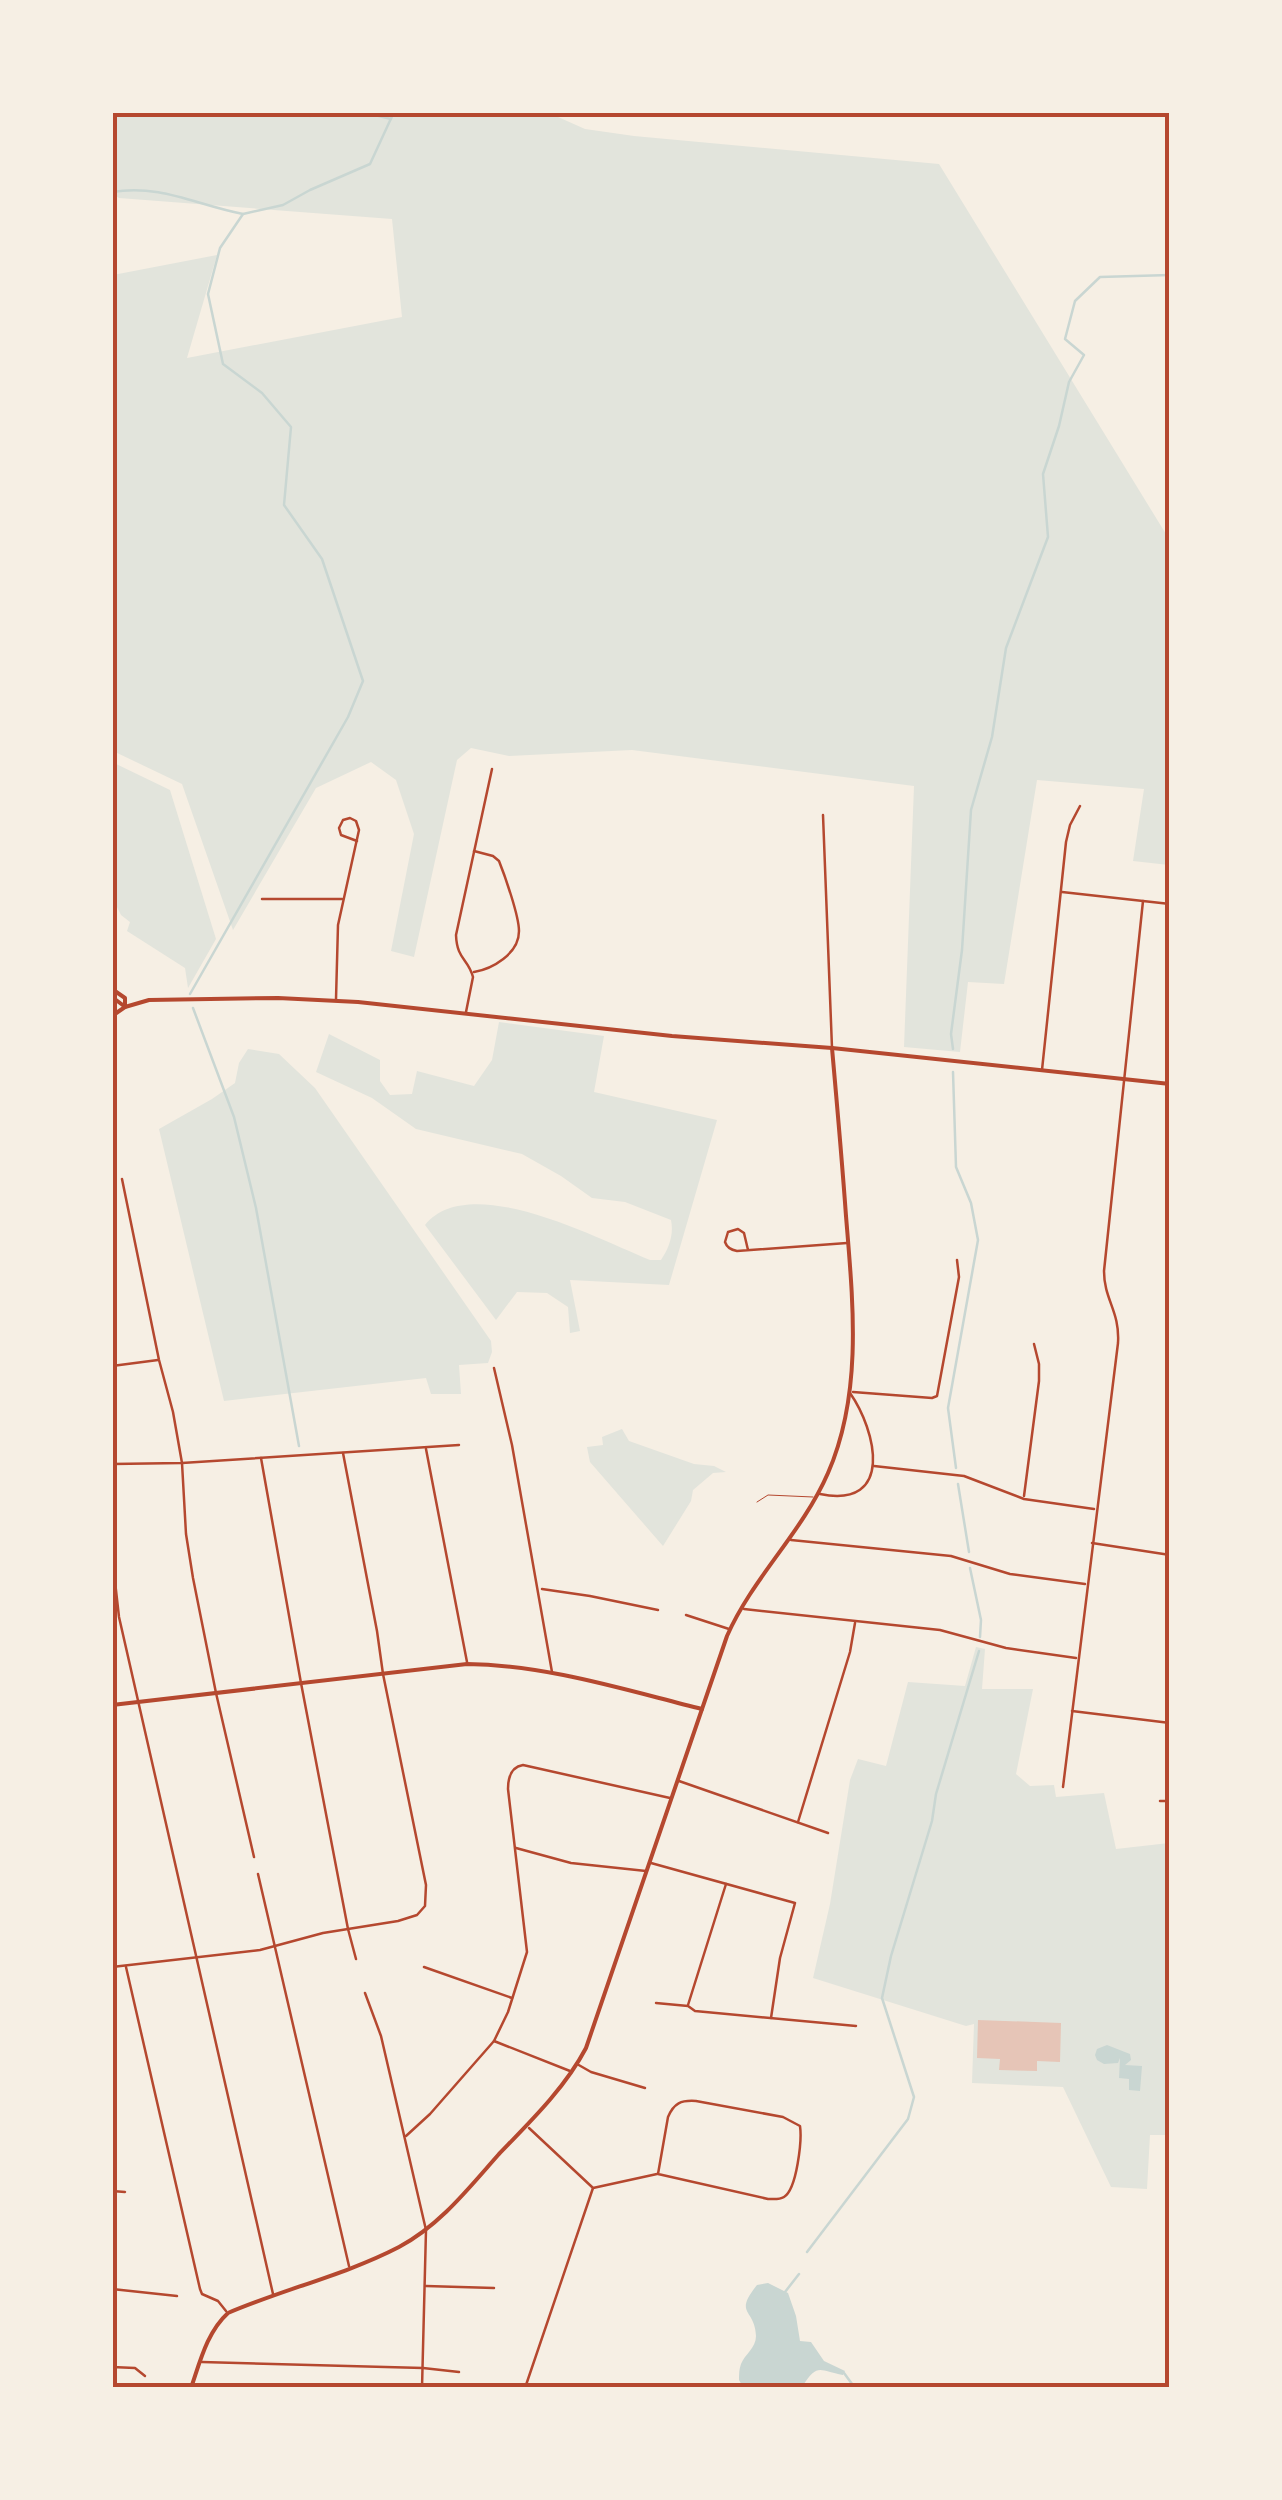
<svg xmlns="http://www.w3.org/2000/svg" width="1282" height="2500" viewBox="0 0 1282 2500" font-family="Arial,sans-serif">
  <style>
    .green { fill: #e2e4dc }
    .water { fill: #c9d6d2 }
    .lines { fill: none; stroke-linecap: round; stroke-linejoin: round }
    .stream { stroke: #c9d6d2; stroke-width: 2.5 }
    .building { fill: #e6c5b7 }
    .service { stroke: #b5482f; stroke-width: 1 }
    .minor { stroke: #b5482f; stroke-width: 2.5 }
    .tertiary { stroke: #b5482f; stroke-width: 4 }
    .secondary { stroke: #b5482f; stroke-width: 4 }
    .neatline { fill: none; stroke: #b5482f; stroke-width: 4 }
  </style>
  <rect width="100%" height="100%" fill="#f6efe4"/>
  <g class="green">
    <path d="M113 112 549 113 585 129 634 136 939 164 1169 539V865L1133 861 1144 789 1037 780 1004 984 968 982 960 1052 904 1047 914 786 632 750 509 756 471 748 457 760 414 957 391 951 414 834 396 780 371 762 316 788 233 930 182 784 113 751V275L217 255 187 358 402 317 392 219 119 198 113 194Z"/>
    <path d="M112 762 170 790 216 939 188 988 185 968 127 931 130 922 121 915 113 899Z"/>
    <path d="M499 1022 604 1036 594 1092 717 1120 669 1285 570 1280 580 1331 570 1333 568 1307 547 1293 517 1292 496 1320 425 1225C469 1170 598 1239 650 1260H661C669 1248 674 1235 671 1220L625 1202 592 1198 561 1176 522 1154 416 1129 372 1098 316 1072 329 1034 380 1060V1081L390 1095 412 1094 417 1071 474 1086 492 1060Z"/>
    <path d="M248 1049 279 1054 315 1088 491 1341 492 1352 488 1363 459 1365 461 1394H431L426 1378 224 1401 159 1129 212 1099 235 1083 239 1063Z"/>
    <path d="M622 1429 629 1441 694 1464 714 1466 726 1472 713 1473 693 1490 691 1501 663 1546 590 1462 587 1447 603 1445 602 1437Z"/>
    <path d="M976 1647 985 1649 982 1689H1033L1016 1774 1030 1786 1054 1785 1056 1797 1104 1793 1116 1849 1169 1843V2135H1150L1147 2189 1111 2187 1063 2087 972 2083 974 2024 966 2026 813 1978 830 1904 850 1780 858 1759 886 1766 908 1682 965 1686Z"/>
  </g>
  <g class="water">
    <path d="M1107 2045 1130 2054 1131 2060 1125 2065 1142 2066 1140 2091 1129 2090V2079L1119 2078 1120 2058 1118 2063 1104 2064 1097 2060 1095 2055 1097 2049Z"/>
    <path d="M768 2283 788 2293 796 2316 800 2341 811 2342 824 2361 845 2371 843 2375C819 2371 818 2362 802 2387H743L739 2380C739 2375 739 2369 741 2364 745 2354 756 2348 756 2336 755 2308 733 2315 757 2285Z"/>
  </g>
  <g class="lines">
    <g class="stream">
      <path d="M363 112 391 119"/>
      <path d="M310 116 317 112"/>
      <path d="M112 192C161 184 196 205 243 214"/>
      <path d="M190 994 348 717 363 681 322 559 284 505 291 427 262 393 223 364 208 294 220 248 243 214 283 205 310 190 370 164 394 112"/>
      <path d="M193 1008 234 1117 256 1208 299 1446"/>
      <path d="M953 1049 951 1034 962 950 971 810 992 737 1006 648 1048 537 1043 474 1059 426 1069 382 1084 355 1065 339 1075 301 1100 277 1170 275"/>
      <path d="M953 1072 956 1167 971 1203 978 1240 948 1408 956 1468"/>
      <path d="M958 1484 969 1552"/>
      <path d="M970 1568 981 1620 980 1637"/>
      <path d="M807 2252 908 2119 914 2097 882 1998 891 1956 932 1821 936 1794 979 1651"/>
      <path d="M785 2292 799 2274"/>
      <path d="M844 2373 855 2388"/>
    </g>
  </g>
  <path class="building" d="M978 2020 1061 2023 1060 2062 1037 2061V2071L999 2070 1000 2059 977 2058Z"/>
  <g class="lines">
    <path class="service" d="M757 1502 768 1495 813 1497"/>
    <g class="minor">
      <path d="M823 815 832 1048"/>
      <path d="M1062 892 1170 904"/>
      <path d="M262 899H342"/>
      <path d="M474 972C492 969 519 954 519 931 519 916 505 876 499 861L493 856 474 851"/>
      <path d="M336 999 338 925 359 830 356 821 350 818 343 820 339 828 341 835 357 841"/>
      <path d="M466 1012 473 977C468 958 457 960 456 935L492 769"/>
      <path d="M1042 1070 1066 842 1070 825 1080 806"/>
      <path d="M122 1179 159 1360 173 1412 182 1463 186 1534 193 1578 216 1693 254 1857"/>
      <path d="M748 1250 744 1233 738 1229 728 1232 725 1242C727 1248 731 1250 737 1251L847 1243"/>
      <path d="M112 1366 158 1360"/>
      <path d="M494 1368 512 1445 552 1672"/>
      <path d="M853 1392 932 1398 937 1396 959 1277 957 1260"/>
      <path d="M426 1449 467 1662"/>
      <path d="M261 1458 301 1683 348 1929 356 1959"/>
      <path d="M112 1464 182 1463 459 1445"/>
      <path d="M874 1466 964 1476 1024 1499 1094 1509"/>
      <path d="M820 1494C895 1509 876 1430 850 1393"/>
      <path d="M1024 1496 1039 1381V1364L1034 1344"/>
      <path d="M791 1540 951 1556 1010 1574 1085 1584"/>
      <path d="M1092 1543 1170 1555"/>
      <path d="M112 1555 119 1617 273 2294"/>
      <path d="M542 1589 590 1596 658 1610"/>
      <path d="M744 1609 940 1630 1006 1648 1076 1658"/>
      <path d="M686 1615 729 1629"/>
      <path d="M1072 1711 1170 1723"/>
      <path d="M679 1781 828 1833"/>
      <path d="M1063 1787 1118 1343C1120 1311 1104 1300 1104 1271L1143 901"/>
      <path d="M1160 1801H1170"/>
      <path d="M798 1822 850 1652 855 1623"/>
      <path d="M516 1848 571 1863 646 1871"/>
      <path d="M651 1863 795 1903 780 1958 771 2018"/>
      <path d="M258 1874 349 2266"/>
      <path d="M112 1967 260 1950 323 1933 398 1921 417 1915 425 1906 426 1885 383 1674 377 1631 343 1453"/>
      <path d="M126 1967 200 2289 202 2294 218 2301 226 2311"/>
      <path d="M424 1967 512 1998"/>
      <path d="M365 1993 381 2036 426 2230 422 2388"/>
      <path d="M656 2003 688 2006 695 2011 856 2026"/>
      <path d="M688 2005 726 1884"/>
      <path d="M494 2041 508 2012 527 1952 508 1789C508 1779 510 1767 523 1765L670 1798"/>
      <path d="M577 2064 591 2072 645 2088"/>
      <path d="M696 2101 783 2117 800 2126C802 2140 797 2189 784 2197 779 2200 774 2199 768 2199L658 2174 668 2117C674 2103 681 2100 696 2101Z"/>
      <path d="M529 2128 592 2187"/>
      <path d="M406 2136 430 2114 494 2041 570 2071"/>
      <path d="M593 2188 657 2174"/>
      <path d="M112 2191 125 2192"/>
      <path d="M426 2286 494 2288"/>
      <path d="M112 2289 177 2296"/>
      <path d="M202 2362 423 2368 459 2372"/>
      <path d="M112 2367 135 2368 145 2376"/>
      <path d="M525 2388 593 2188"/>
    </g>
    <g class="tertiary">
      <path d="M112 989 125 998V1007"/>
      <path d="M112 997 124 1006"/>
      <path d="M112 1705 467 1664C547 1665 625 1690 702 1709"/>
      <path d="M191 2388C200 2362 207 2332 228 2313 284 2289 345 2275 399 2247 440 2225 468 2189 499 2154 530 2122 565 2088 586 2048L727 1636C753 1577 802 1533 828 1473 863 1393 853 1302 846 1216 842 1160 837 1104 832 1048"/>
    </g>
    <path class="secondary" d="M112 1016 125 1007 149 1000 278 998 358 1002 672 1036 832 1048 1170 1084"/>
  </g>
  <rect width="1282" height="2500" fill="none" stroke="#f6efe4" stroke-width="230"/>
  <rect x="115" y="115" width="1052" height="2270" class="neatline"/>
</svg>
